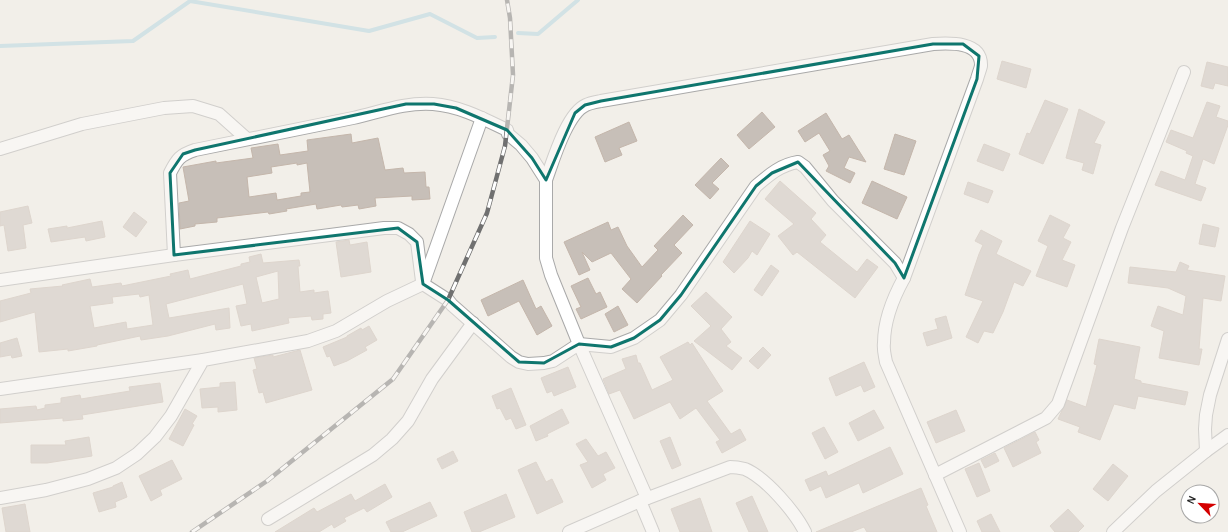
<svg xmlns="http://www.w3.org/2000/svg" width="1228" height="532" viewBox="0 0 1228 532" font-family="Karla,sans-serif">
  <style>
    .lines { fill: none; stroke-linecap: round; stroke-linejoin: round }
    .stream { stroke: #aad3df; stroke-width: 4 }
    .building { fill: #c7bfb8; stroke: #c4b6ab; fill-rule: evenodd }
    .street-casing { stroke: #a9a9a9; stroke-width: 14 }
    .street { stroke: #fff; stroke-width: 12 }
    .rail-casing { stroke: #707070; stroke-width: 4.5 }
    .rail { stroke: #fff; stroke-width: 3; stroke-dasharray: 9; stroke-linecap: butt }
    .marked { fill: none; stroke: #0f766e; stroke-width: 3; stroke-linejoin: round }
  </style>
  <rect width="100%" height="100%" fill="#f2efe9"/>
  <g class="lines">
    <g class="stream">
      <path d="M518 33 538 34 578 0"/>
      <path d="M0 46 133 41 190 1 369 31 430 14 477 38 495 37"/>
    </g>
  </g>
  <g class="building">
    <path d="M1002 61 1031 69 1026 88 997 79Z"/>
    <path d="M1207 62 1228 67V86L1215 83 1213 89 1201 86Z"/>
    <path d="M1045 100 1068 109 1043 164 1019 154 1027 133 1030 134Z"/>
    <path d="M1207 102 1220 106 1216 117 1228 121V125L1214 164 1203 159 1195 184 1206 188 1201 201 1155 185 1161 171 1185 180 1193 156 1186 153 1187 151 1166 142 1171 130 1193 138Z"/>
    <path d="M1079 109 1105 122 1094 143 1101 145 1093 174 1082 170 1084 163 1066 158Z"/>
    <path d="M762 112 775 127 749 149 737 135Z"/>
    <path d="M826 113 842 139 849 135 866 162 849 157 844 168 855 173 850 183 826 171 829 166 823 155 830 151 819 133 805 142 798 131Z"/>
    <path d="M629 122 637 141 619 148 622 155 605 162 595 137Z"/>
    <path d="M351 134 352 143 378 138 385 170 403 168 404 173 425 172 426 187H429L430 199 412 200V196L375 198 376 206 359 209 358 205 342 207 341 205 317 209 316 204 286 209 287 211 269 214 268 212 217 218V222L195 224V226L180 229 179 203 189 201 183 167 216 161V163L253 158 251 148 278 144 280 155 308 151 307 140ZM297 163V165L307 163 310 192 301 193V196L277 200 276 193 249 197 247 177 272 173 271 167Z"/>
    <path d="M895 134 916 141 904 175 884 169Z"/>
    <path d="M984 144 1010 154 1003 171 977 161Z"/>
    <path d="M721 158 729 166 712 183 719 189 710 199 695 185Z"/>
    <path d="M780 181 816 213 811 219 826 235 820 242 857 272 867 259 878 267 855 298 797 252 793 255 778 236 794 224 765 199Z"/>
    <path d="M872 181 907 197 897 219 862 203Z"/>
    <path d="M968 182 993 191 988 203 964 194Z"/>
    <path d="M28 206 32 223 23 225 26 248 8 251 4 225 0 226V212Z"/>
    <path d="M134 212 147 222 136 237 123 227Z"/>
    <path d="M683 215 693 225 674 245 682 253 661 275 662 276 637 303 622 289 631 279 611 253 592 262 582 252 590 270 579 275 564 242 608 222 611 230 618 227 627 246 642 267 658 250 654 246Z"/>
    <path d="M1050 215 1070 225 1063 238 1071 242 1062 260 1075 265 1067 287 1036 276 1048 246 1038 241Z"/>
    <path d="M102 221 105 237 86 241 85 237 51 242 48 229 67 226V228Z"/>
    <path d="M750 221 770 234 757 255 752 251 748 258 734 273 723 262Z"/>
    <path d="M1203 224 1219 228 1215 247 1199 244Z"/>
    <path d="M981 230 1002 241 996 254 1031 271 1023 286 1014 282 1003 312 993 333 984 331 978 343 966 337 983 301 965 295 979 254 983 245 975 241Z"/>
    <path d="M349 240 350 245 367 242 371 272 341 277 336 242Z"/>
    <path d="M261 254 263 263 299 260 300 266H298L300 292 314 290V293L328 291 331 313 323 314V319L312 320 311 316 288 318 289 323 252 331 251 324 241 326 236 306 247 304 243 284 166 304 169 318 229 308 230 328 216 330 215 324 168 336 141 340 140 336 97 345V346L68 351V349L39 352 35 312 0 322V301L31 293 30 289 63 286 62 285 90 279 92 287 121 283 122 286 171 276 170 274 188 270 190 279 241 266V264L250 262 249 257ZM278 271 279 299 262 303 256 277ZM139 294 140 297 149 295 153 325 127 329 126 322 94 328 90 306 113 303 112 297Z"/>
    <path d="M1180 262 1189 266 1187 270 1225 276 1221 301 1203 298 1199 349H1202L1199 365 1159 358 1164 331 1151 326 1158 306 1183 315 1186 296 1168 288 1128 283 1130 267 1176 272Z"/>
    <path d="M771 265 779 271 762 296 754 290Z"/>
    <path d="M588 278 596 294 600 292 607 307 581 319 576 309 581 307 571 286Z"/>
    <path d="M523 280 536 309 541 306 552 326 537 335 519 301 488 316 481 300Z"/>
    <path d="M706 292 732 317 721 329 731 342 726 346 742 358 732 370 694 341 711 326 691 306Z"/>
    <path d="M618 306 628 325 614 332 605 314Z"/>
    <path d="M946 316 952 338 927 346 923 333 938 329 935 319Z"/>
    <path d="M369 326 377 340 365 347 367 350 347 361 334 366 330 356 327 357 323 347 347 337V336L361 328 362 330Z"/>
    <path d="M17 338 22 356 12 358 11 355 0 357V343Z"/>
    <path d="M1099 339 1140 347 1134 379 1141 381V383L1188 392 1185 405 1138 396 1135 409 1114 404 1100 440 1078 432 1080 427 1058 419 1067 400 1086 407 1097 365 1094 364Z"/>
    <path d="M688 342 690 345 692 343 723 391 707 401 731 434 740 429 746 440 722 453 716 442 720 440 696 408 680 419 670 402 634 419 620 390 609 394 603 379 626 369 622 359 636 355 638 363H640L652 390 673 380 660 357Z"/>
    <path d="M763 347 771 355 758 369 749 361Z"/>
    <path d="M300 350 312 390 266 403 263 392 259 393 253 370 257 369 254 358 273 355V357Z"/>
    <path d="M864 362 875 387 864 392 861 385 836 396 829 378Z"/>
    <path d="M568 367 576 387 554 396 552 391 547 393 541 378Z"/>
    <path d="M235 382 237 410 218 412V407L202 408 200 389 220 387V383Z"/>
    <path d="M160 383 163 402 82 415 83 419 63 421V418L0 423V409L36 406 37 410 45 408V405L61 403V398L80 395 81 399 130 391 129 387Z"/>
    <path d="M511 388 526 425 516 429 511 418 506 420 500 408 497 409 492 396Z"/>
    <path d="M185 409 197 416 192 424 194 425 183 446 169 439Z"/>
    <path d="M562 409 569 423 547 434 548 436 536 441 530 426Z"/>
    <path d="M874 410 884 428 858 441 849 423Z"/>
    <path d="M956 410 965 431 936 443 927 422Z"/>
    <path d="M824 427 838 452 825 459 812 433Z"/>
    <path d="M1035 432 1039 440 1036 442 1041 453 1013 467 1004 448Z"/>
    <path d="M89 437 92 456 47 463H31V445H66L65 441Z"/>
    <path d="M670 437 681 465 672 469 660 441Z"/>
    <path d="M586 439 598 456 606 452 615 468 603 474 606 480 592 488 580 465 588 462 576 444Z"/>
    <path d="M890 447 903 474 863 493 859 483 826 498 821 486 810 491 805 480 826 471 828 476Z"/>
    <path d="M453 451 458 461 442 469 437 459Z"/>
    <path d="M995 453 999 461 985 468 981 460Z"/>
    <path d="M172 460 182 479 160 490 162 495 151 501 139 476Z"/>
    <path d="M536 462 546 482 552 479 563 502 537 514 518 470Z"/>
    <path d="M979 463 990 491 977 497 965 469Z"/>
    <path d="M1113 464 1128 476 1108 501 1093 489Z"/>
    <path d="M122 482 127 497 115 502 116 507 99 512 93 493 113 487V486Z"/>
    <path d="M385 484 392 497 367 512 364 508 344 518 346 521 334 528 332 524 319 532H275L314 508 317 512 351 494 355 501Z"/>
    <path d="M921 488 928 505 926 506 937 532H867L864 527 851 532H816Z"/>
    <path d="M506 494 515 517 479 532H472L464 512Z"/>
    <path d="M752 496 768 532H749L736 503Z"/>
    <path d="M700 498 712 532H680L671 509Z"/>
    <path d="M430 502 437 516 402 532H391L386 522Z"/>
    <path d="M25 504 30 532H6L2 508Z"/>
    <path d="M1068 509 1084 526 1078 532H1055L1050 526Z"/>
    <path d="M991 514 1000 532H982L977 521Z"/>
  </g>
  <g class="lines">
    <defs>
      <g id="street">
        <path d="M0 149 82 124 164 108 193 106 219 114 247 139"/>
        <path d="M546 180C553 161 567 113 586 105 590 103 596 102 601 101L933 44C949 43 982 41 981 66 980 70 978 75 977 79L904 278C893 298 884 320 884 343 883 349 885 356 886 362L960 532"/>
        <path d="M174 255 170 173C177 159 180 155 195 150 248 139 301 129 353 118 380 112 405 102 433 104 460 106 484 119 507 130L508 134 521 145 532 158 546 180V258L551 275 579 344 647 498"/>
        <path d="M0 280 174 255 384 228H398L409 234 417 242 422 281"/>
        <path d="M423 284 448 300 452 305 511 357 519 362 528 364 544 363 553 361 579 344 611 347 634 338 660 320 681 295 756 186C769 175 780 165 798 162L805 167 833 201 895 263 904 278"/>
        <path d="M0 389 203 360"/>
        <path d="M1206 451 1205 429 1206 415 1210 395 1228 339"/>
        <path d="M935 475 1046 418 1058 404 1122 228 1184 72"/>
        <path d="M0 498 46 490 88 479 116 468 137 454 155 437 171 416 203 360 308 341 336 331 387 301 423 284 482 118"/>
        <path d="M640 501 653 532"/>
        <path d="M268 519 373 455 392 439 408 421 432 379 473 323"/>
        <path d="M569 532 640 501 730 467C735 467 741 468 745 469 766 478 795 512 805 532"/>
        <path d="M1113 532 1156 491 1206 451 1228 435"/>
      </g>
    </defs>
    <use href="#street" class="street-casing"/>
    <use href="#street" class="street"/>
    <defs>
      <path id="rail" d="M192 532 267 481 393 379 448 300 487 213 505 146 513 75 510 18 507 0"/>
    </defs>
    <use href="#rail" class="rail-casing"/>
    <use href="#rail" class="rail"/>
  </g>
  <path d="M0 0H1228V532H0ZM933 44H963L979 56 977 79 904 278 895 263 798 162 772 173 756 186 681 295 660 320 634 338 611 347 579 344 544 363 519 362 448 300 423 284 417 242 398 228 174 255 170 173 183 154 195 150 406 104H434L456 108 507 130 532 158 546 180 575 113 585 105 601 101Z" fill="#f2efe9" fill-opacity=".55" fill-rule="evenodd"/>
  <path class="marked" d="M933 44H963L979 56 977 79 904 278 895 263 798 162 772 173 756 186 681 295 660 320 634 338 611 347 579 344 544 363 519 362 448 300 423 284 417 242 398 228 174 255 170 173 183 154 195 150 406 104H434L456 108 507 130 532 158 546 180 575 113 585 105 601 101Z"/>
  <g transform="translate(1200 504) rotate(295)"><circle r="19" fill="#ffffff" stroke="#a7a7a7"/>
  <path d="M0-3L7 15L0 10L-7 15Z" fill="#d40000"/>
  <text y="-6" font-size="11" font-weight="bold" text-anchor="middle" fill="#222222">N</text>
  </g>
</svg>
